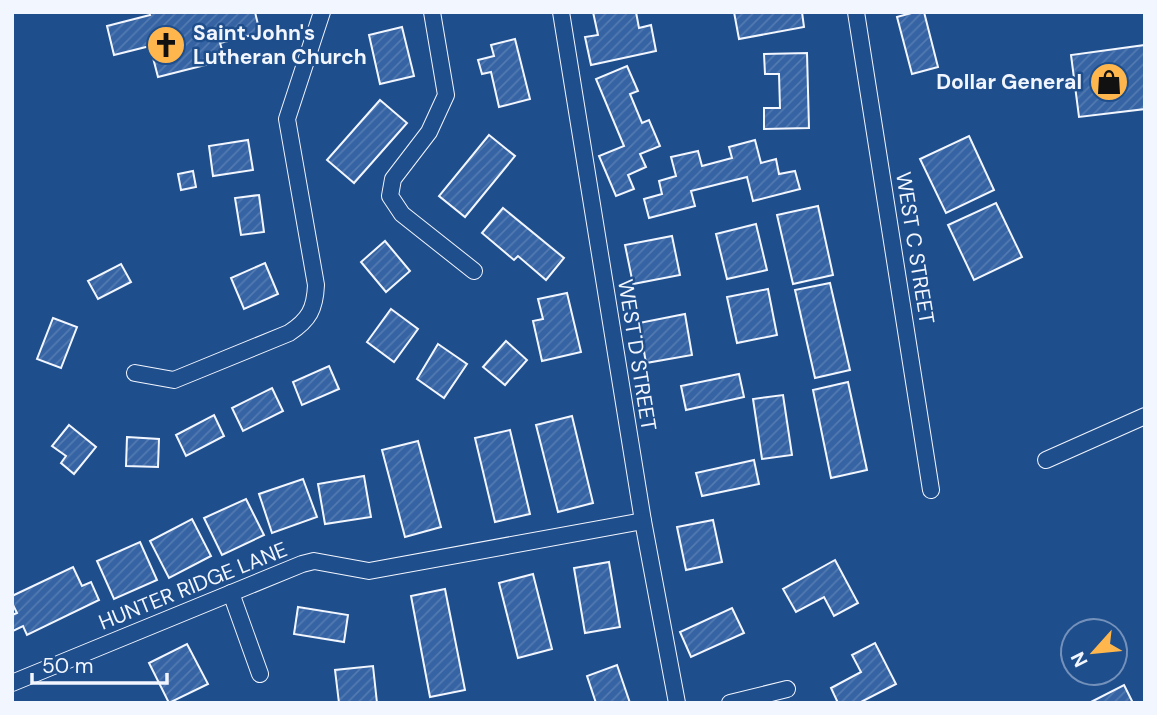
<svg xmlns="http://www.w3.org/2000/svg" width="1157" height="715" viewBox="0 0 1157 715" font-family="'DM Sans',sans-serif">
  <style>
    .building { fill: url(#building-hatch); stroke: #f2f6ff; stroke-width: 2 }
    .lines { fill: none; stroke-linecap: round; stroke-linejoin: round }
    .minor-casing { stroke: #f2f6ff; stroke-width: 18 }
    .minor { stroke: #1f4e8c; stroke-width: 16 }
    .labels { text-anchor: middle; stroke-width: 5; stroke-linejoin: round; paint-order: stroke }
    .poi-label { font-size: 21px; font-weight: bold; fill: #f2f6ff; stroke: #1f4e8c; text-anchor: start }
    .street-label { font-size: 21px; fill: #f2f6ff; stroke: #1f4e8c }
  </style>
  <defs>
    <pattern id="building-hatch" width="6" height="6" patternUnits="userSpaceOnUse" patternTransform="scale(1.75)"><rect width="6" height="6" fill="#3563a3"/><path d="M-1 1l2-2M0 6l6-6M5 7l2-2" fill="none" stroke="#537ab1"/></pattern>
  </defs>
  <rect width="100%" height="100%" fill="#1f4e8c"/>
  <g class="building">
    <path d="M149 12H255L260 33 220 43 225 60 158 77 150 46 114 55 107 26 150 15Z"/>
    <path d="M593 12H636L639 28 651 25 656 51 591 65 585 37 598 35Z"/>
    <path d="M734 12H802L804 27 739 39Z"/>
    <path d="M915 12H924L938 67 912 74 897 17Z"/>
    <path d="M402 27 414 76 380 84 369 35Z"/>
    <path d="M515 39 530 99 499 107 491 72 482 74 478 60 494 56 491 45Z"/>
    <path d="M1145 45V109L1079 117 1071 55Z"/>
    <path d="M807 53 809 128 764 129V108H780L779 74H765L764 54Z"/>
    <path d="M627 66 638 91 630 94 642 123 649 120 660 146 640 154 646 167 628 175 634 189 616 196 599 156 624 146 596 79Z"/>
    <path d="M380 100 407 123 354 183 327 160Z"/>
    <path d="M489 135 515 156 465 217 439 196Z"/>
    <path d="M969 136 994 190 946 213 920 159Z"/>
    <path d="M248 140 253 170 213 176 209 146Z"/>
    <path d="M755 140 761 163 776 159 779 174 795 171 800 189 753 201 747 177 691 191 695 206 649 218 644 199 662 194 659 181 676 176 671 157 698 151 702 166 732 158 729 147Z"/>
    <path d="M193 171 196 187 181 190 178 174Z"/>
    <path d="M259 195 264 232 241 235 235 198Z"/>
    <path d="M996 203 1022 257 974 280 948 225Z"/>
    <path d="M818 206 833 275 793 284 777 215Z"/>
    <path d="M503 208 564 258 546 280 518 256 514 260 482 233Z"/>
    <path d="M756 224 767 270 727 279 716 234Z"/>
    <path d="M672 236 680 275 633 284 625 245Z"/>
    <path d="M385 241 410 271 386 292 361 262Z"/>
    <path d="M265 263 278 294 244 309 231 278Z"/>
    <path d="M121 264 131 282 98 299 88 281Z"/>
    <path d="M830 283 850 370 815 378 795 290Z"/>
    <path d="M768 289 777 335 737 343 727 297Z"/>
    <path d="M567 293 581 352 542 361 533 321 543 319 538 299Z"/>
    <path d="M391 309 418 329 394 362 367 342Z"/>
    <path d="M685 314 692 355 646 363 639 323Z"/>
    <path d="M53 318 77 327 61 368 37 359Z"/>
    <path d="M506 341 527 360 505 385 483 367Z"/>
    <path d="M438 344 467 364 444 398 417 379Z"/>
    <path d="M329 366 339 389 302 405 293 382Z"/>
    <path d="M739 374 744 397 686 410 681 386Z"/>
    <path d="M848 382 867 470 831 478 813 390Z"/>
    <path d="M272 388 283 411 243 431 232 408Z"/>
    <path d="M783 395 792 455 762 459 753 399Z"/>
    <path d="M214 415 224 436 186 456 176 435Z"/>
    <path d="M572 416 593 503 558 512 536 425Z"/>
    <path d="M69 425 96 447 74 474 61 463 66 456 52 446Z"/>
    <path d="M510 430 530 514 495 522 475 438Z"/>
    <path d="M127 437 159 439 158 467 126 466Z"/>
    <path d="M418 441 441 527 405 537 382 450Z"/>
    <path d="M754 460 759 484 702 496 696 473Z"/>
    <path d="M364 476 371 517 325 524 318 484Z"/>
    <path d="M303 479 317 517 272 533 259 494Z"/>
    <path d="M246 499 264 535 222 555 204 518Z"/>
    <path d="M192 519 211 556 169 578 150 541Z"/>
    <path d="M713 520 722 562 686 570 677 527Z"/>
    <path d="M140 542 157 580 114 599 97 561Z"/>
    <path d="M835 560 858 603 834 616 824 597 796 612 783 589Z"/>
    <path d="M609 562 620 627 585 633 574 568Z"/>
    <path d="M73 567 82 586 91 582 99 600 27 635 23 626 13 631 12 615 17 613 12 603V596Z"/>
    <path d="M533 574 552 649 518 658 499 583Z"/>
    <path d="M445 589 465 690 430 697 411 596Z"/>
    <path d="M298 607 348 615 344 642 294 634Z"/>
    <path d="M732 608 744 633 691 657 680 632Z"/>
    <path d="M875 643 896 684 859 703H838L831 688 861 672 852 655Z"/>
    <path d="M187 644 208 684 169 703 149 663Z"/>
    <path d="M617 665 630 703H596L587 676Z"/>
    <path d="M373 666 377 703H339L335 670Z"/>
    <path d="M1124 685 1133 703H1089Z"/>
  </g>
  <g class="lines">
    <defs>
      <g id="minor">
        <path d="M432 12 446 95 429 132 393 179 390 196 402 214 474 271"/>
        <path d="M561 12 643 521 677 703"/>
        <path d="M856 12 931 490"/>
        <path d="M135 373 174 380 289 333C309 320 315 309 316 285L287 119 322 12"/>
        <path d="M1046 460 1145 416"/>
        <path d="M231 593 260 674"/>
        <path d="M12 683 302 564 314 561 369 571 643 521"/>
        <path d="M730 703 787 689"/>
      </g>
    </defs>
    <use href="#minor" class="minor-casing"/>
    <use href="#minor" class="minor"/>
  </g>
  <defs>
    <symbol id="church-disc" viewBox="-11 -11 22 22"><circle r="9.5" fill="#ffb74d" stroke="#1f4e8c"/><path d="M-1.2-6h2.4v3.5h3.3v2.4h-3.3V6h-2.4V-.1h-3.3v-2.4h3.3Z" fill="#111"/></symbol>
    <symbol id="shop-disc" viewBox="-11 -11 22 22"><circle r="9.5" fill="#ffb74d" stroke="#1f4e8c"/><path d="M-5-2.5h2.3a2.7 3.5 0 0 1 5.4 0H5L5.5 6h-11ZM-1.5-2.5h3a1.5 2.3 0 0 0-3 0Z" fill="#111"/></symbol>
  </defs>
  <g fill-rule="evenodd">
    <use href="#church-disc" x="144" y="23" width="44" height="44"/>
    <use href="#shop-disc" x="1087" y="60" width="44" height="44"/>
  </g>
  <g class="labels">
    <g class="poi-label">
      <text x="193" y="40">Saint John's<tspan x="193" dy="24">Lutheran Church</tspan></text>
      <text x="1082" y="89" text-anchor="end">Dollar General</text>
    </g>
    <g class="street-label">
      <text transform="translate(915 248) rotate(81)" y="7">WEST C STREET</text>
      <text transform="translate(637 355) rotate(81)" y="7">WEST D STREET</text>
      <text transform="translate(193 586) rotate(-22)" y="7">HUNTER RIDGE LANE</text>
    </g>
  </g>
  <rect width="1157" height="715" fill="none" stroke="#f2f6ff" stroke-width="28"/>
  <g transform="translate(1094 652) rotate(243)"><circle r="33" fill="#1f4e8c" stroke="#7391ba" stroke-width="2"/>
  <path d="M0-5L12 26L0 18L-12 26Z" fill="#ffb74d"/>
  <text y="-10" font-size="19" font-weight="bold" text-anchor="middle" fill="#f2f6ff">N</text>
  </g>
  <path d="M32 673v10h135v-10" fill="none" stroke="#f2f6ff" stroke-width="3.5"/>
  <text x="42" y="673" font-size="21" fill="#f2f6ff" stroke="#1f4e8c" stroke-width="5" paint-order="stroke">50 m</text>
</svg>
